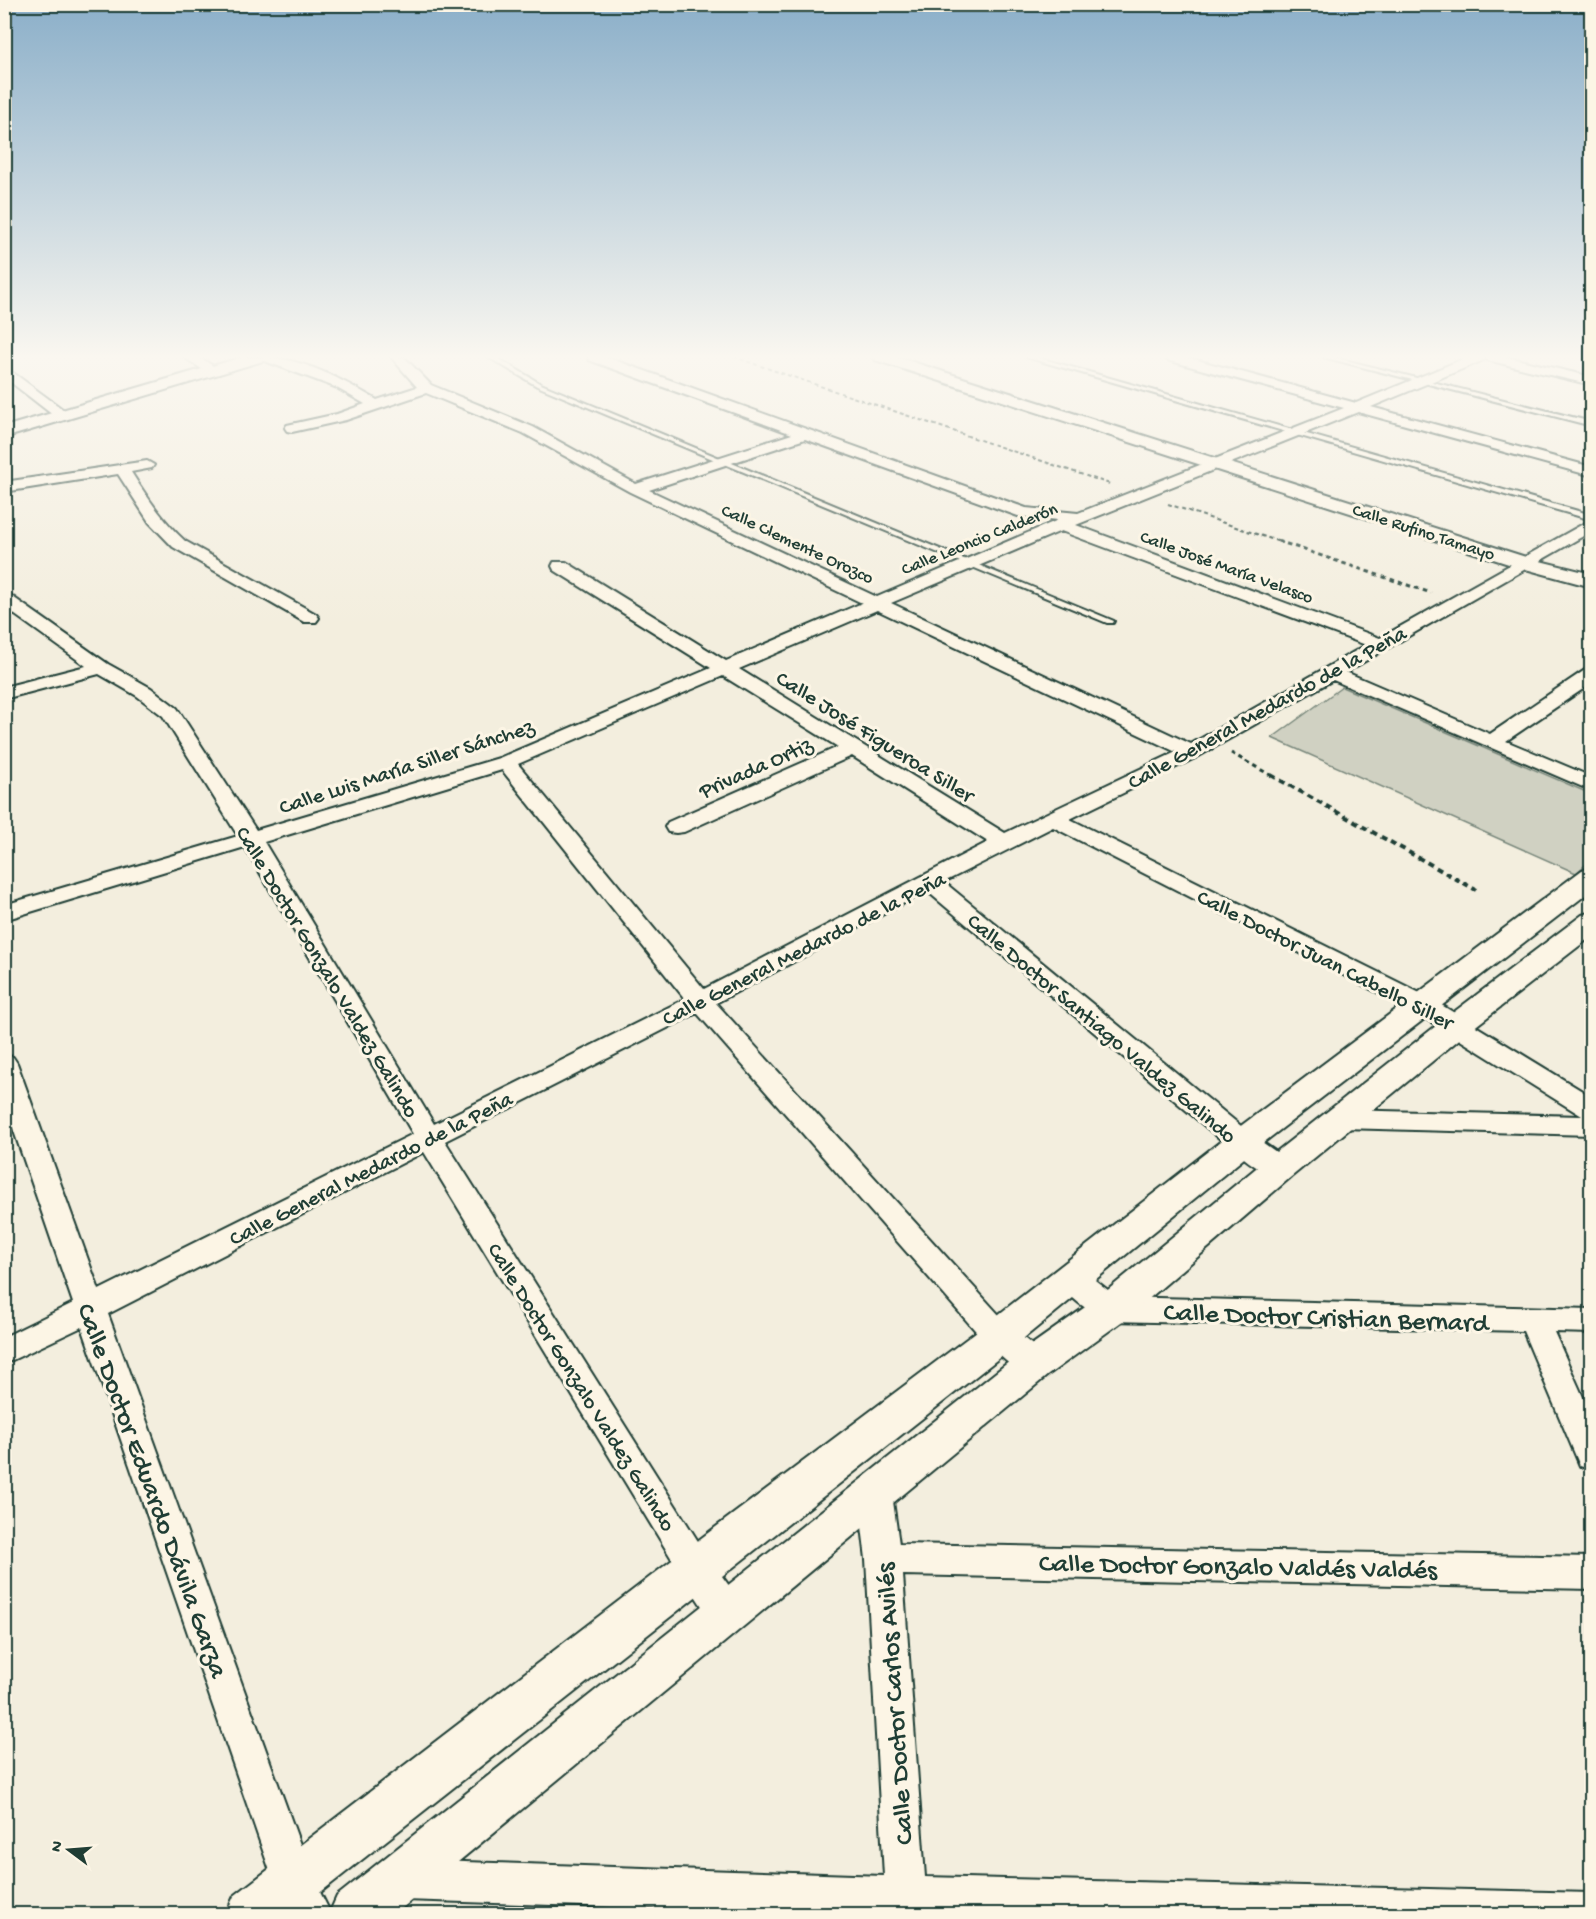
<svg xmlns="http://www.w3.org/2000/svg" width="1596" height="1919" viewBox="0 0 1596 1919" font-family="'Gochi Hand',sans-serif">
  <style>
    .green { fill: #d0d1c2; stroke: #78877b; stroke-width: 1.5 }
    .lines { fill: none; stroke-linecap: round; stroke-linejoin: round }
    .service-casing { stroke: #1f3d34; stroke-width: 4 }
    .minor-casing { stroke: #1f3d34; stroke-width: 4 }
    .tertiary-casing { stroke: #1f3d34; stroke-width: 4 }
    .path-far2 { stroke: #1f3d34; stroke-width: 2; stroke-dasharray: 4 3; stroke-linecap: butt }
    .path-far1 { stroke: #1f3d34; stroke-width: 3; stroke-dasharray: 4.5 4; stroke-linecap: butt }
    .path { stroke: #1f3d34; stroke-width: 4; stroke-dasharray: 6 4.5; stroke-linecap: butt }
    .service { fill: #fcf5e5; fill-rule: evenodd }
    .minor { fill: #fcf5e5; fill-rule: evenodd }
    .tertiary { fill: #fcf5e5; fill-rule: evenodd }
    .labels { text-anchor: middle; stroke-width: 6; stroke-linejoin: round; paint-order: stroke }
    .far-street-label { font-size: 18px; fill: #1f3d34; stroke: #fcf5e5 }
    .street-label { font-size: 22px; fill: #1f3d34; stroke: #fcf5e5 }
    .near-street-label { font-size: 27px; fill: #1f3d34; stroke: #fcf5e5 }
  </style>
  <rect width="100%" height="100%" fill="#f3eede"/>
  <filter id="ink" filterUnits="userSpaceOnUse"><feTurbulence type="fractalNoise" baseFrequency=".0167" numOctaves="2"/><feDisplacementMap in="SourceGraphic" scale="12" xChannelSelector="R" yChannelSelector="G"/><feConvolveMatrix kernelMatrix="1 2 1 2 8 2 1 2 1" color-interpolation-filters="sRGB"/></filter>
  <g filter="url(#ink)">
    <path class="green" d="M1342 687 1591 794V860L1576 873 1272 738Z"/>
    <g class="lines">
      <defs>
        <g id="service">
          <path d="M488 357H496L541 384 1114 621 1113 623H1107L537 386Z"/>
          <path d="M1026 357H1036L1592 515V520Z"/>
          <path d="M1323 357H1333L1592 422V426Z"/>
        </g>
        <g id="minor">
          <path d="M184 357H199L221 371 219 374H209Z"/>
          <path d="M261 357C301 357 343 380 377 400L417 387 391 357H404L431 385 533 427 636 484 792 434 589 360 588 357H606L1026 508 1078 513 1344 408 1167 360 1166 357H1186L1356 403 1468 357H1485L1484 360 1371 407 1592 467V476L1358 412 1076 525 1380 638 1592 519V531L1346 672 1490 734 1585 670 1592 669V683L1506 741 1592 777V791L1333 680 1199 756 1070 819 1430 998 1592 1097V1135L1342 1128 1332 1126 1329 1119 1332 1112 1342 1110 1582 1116 1412 1010 1053 827 944 882 1252 1135 1289 1161 1293 1168 1289 1175C1268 1181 1249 1161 1232 1149L927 891 716 1003 1010 1327 1045 1355 1050 1364 1045 1373C1022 1381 1005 1359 988 1345L697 1013 445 1141 708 1557 741 1602 746 1614 741 1626 728 1631 715 1626 684 1579 424 1152 108 1314 310 1872 331 1914H288L279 1897 82 1327 4 1364V1337L73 1303 4 1102V1055L13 1057 17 1063 99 1290 413 1134 245 847 4 920V905L238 836 163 716 137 696 99 674 4 699V687L86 666 4 607V594L10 595 108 664 151 688 177 708 256 830 499 758 711 668 554 570 552 566 554 562H566L726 661 862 603 630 492 523 433 426 393 346 420 292 432 287 431 285 428 287 425 337 414 365 404 335 387 262 360ZM805 439 1018 516 1058 520 877 597 649 490ZM1061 531 1366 645 1191 744 891 603ZM877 610 1176 752 1005 833 739 669ZM723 676 838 747 668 822 665 827 668 832 676 833 684 832 852 756 988 842 704 989 518 764ZM502 770 685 999 434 1124 264 842Z"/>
          <path d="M1486 357H1508L1592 377V385L1487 360Z"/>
          <path d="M4 366 68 413 70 416 68 419H58L4 377Z"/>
          <path d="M147 461 154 465 152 468 131 472C147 497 163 521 185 541L316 614 319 618 316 622H304L173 547 149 522 118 474 4 492V482Z"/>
          <path d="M1071 1267 1082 1270 1117 1297 1592 1309V1333L1554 1332 1592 1417V1470L1580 1466 1523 1331 1111 1321C1092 1315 1065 1295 1056 1278L1060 1270Z"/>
          <path d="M875 1479 887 1484 892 1494 899 1544 1592 1557V1589L903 1575 925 1877 1592 1893V1914H814L404 1900 390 1894 384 1880 390 1866 404 1860 884 1876 866 1559 858 1494 863 1484Z"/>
        </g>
        <g id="tertiary">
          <path d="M243 357H268L266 360 4 438V427Z"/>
          <path d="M873 357H897L1532 559 1592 574V587L1518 567 875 360Z"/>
          <path d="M1592 868V890L1254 1150 1013 1347 293 1914H226L234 1896 680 1554 985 1325 1230 1134 1582 870Z"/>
          <path d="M1592 912V936L1468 1032 1291 1177 1124 1320 1048 1375 395 1914H329L337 1896 1020 1353 1098 1298 1267 1159 1446 1018 1582 915Z"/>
        </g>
      </defs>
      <use href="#service" class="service-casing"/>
      <use href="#minor" class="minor-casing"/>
      <use href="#tertiary" class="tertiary-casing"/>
      <g class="path-far2">
        <path d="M734 357 1110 484"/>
        <path d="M1168 504 1283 543"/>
      </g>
      <g class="path-far1">
        <path d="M1278 541 1431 593"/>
        <path d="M1231 753 1274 777"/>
      </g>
      <path class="path" d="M1271 775 1476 890"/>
      <use href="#service" class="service"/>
      <use href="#minor" class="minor"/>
      <use href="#tertiary" class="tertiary"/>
    </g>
  </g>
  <linearGradient id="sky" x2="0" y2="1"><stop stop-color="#8bafc9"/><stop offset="0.57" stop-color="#faf7f0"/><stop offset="1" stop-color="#faf7f0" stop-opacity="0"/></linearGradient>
  <rect width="1596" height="626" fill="url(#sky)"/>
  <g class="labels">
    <g class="far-street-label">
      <text transform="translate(1424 531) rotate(18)" y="6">Calle Rufino Tamayo</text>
      <text transform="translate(979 538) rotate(-22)" y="6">Calle Leoncio Calderón</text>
      <text transform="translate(798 543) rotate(25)" y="6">Calle Clemente Orozco</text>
      <text transform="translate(1227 566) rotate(20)" y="6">Calle José María Velasco</text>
    </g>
    <g class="street-label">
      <text transform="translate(1266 706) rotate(-29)" y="8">Calle General Medardo de la Peña</text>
      <text transform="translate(876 735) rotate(32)" y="8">Calle José Figueroa Siller</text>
      <text transform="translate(406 765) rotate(-18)" y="8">Calle Luis María Siller Sánchez</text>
      <text transform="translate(755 766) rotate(-24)" y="8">Privada Ortiz</text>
      <text transform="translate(803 947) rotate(-27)" y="8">Calle General Medardo de la Peña</text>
      <text transform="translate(1326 958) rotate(27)" y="8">Calle Doctor Juan Cabello Siller</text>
      <text transform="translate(329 971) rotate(59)" y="8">Calle Doctor Gonzalo Valdez Galindo</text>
      <text transform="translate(1103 1027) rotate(40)" y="8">Calle Doctor Santiago Valdez Galindo</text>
      <text transform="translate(370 1167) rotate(-27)" y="8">Calle General Medardo de la Peña</text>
      <text transform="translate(583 1386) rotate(58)" y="8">Calle Doctor Gonzalo Valdez Galindo</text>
    </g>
    <g class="near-street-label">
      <text transform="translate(1326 1316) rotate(2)" y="9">Calle Doctor Cristian Bernard</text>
      <text transform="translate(154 1490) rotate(70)" y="9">Calle Doctor Eduardo Dávila Garza</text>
      <text transform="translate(1238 1565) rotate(1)" y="9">Calle Doctor Gonzalo Valdés Valdés</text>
      <text transform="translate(893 1704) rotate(-94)" y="9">Calle Doctor Carlos Avilés</text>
    </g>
  </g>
  <rect width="1596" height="1919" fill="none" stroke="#fcf5e5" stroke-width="24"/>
  <rect x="12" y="12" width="1572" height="1895" fill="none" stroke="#1f3d34" stroke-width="2" filter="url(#ink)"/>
  <g transform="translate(69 1850) rotate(286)" stroke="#fcf5e5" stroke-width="4.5" paint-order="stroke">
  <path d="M0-4.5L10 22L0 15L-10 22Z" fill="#1f3d34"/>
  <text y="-9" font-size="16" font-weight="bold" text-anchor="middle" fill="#1f3d34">N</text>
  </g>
</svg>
